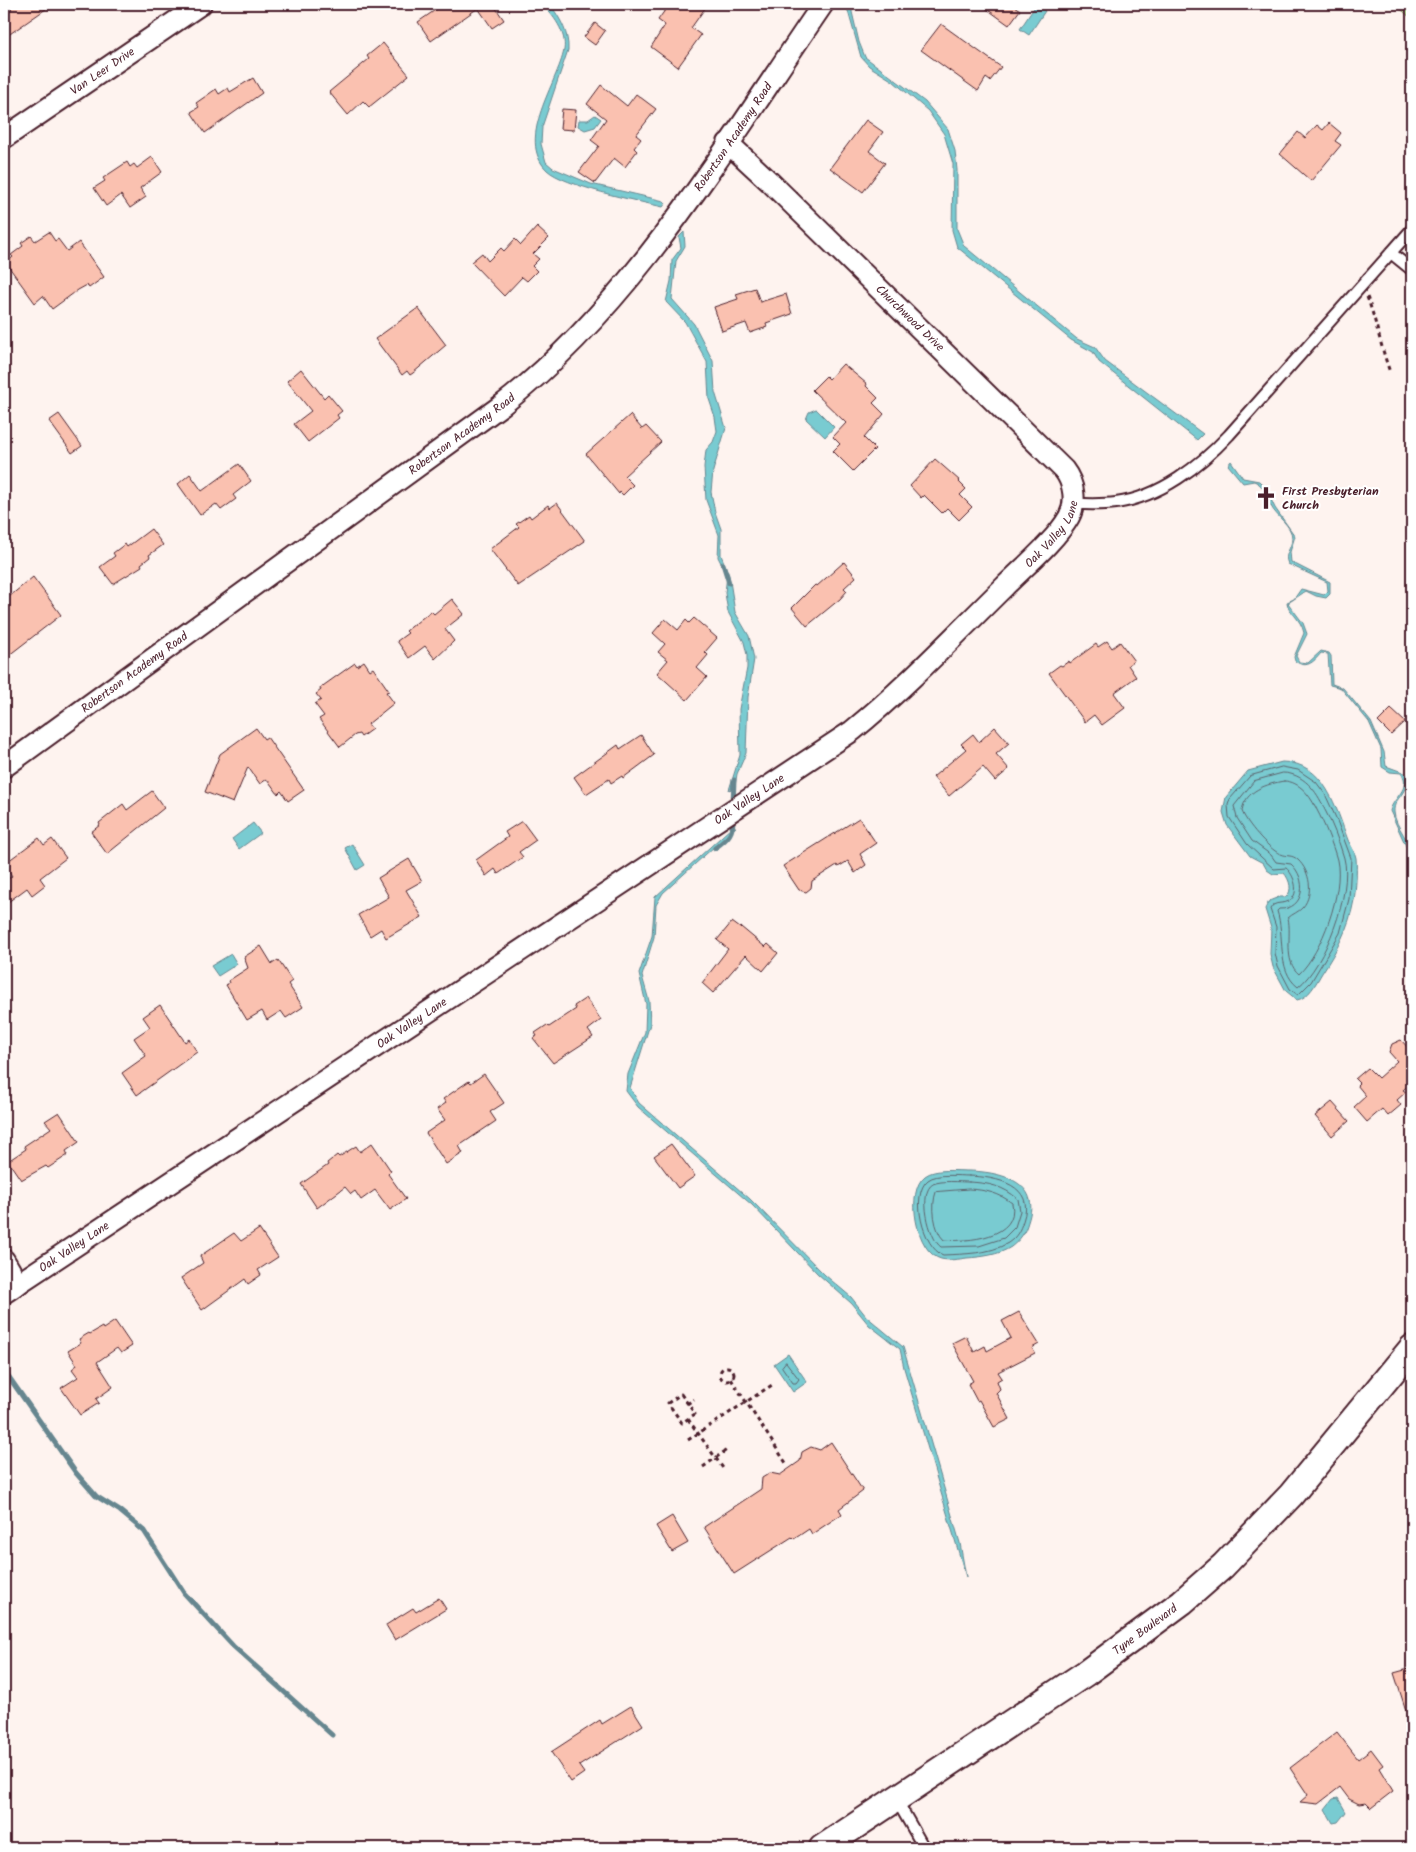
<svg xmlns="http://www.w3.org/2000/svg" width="1416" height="1852" viewBox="0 0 1416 1852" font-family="Kalam,sans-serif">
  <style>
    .green { fill: #c2eba7; stroke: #868569 }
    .water { fill: #79cbd1; stroke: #66868f }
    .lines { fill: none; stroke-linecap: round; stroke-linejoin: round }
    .shore { stroke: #5d646d; stroke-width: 1 }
    .stream { stroke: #66868f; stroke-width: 5 }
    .building { fill: #fac1b0; stroke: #4a1f2b }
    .service-casing { stroke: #4a1f2b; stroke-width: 14 }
    .minor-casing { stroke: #4a1f2b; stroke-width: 24 }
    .tertiary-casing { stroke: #4a1f2b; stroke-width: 29 }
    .path { stroke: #4a1f2b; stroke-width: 3; stroke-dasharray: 4 4; stroke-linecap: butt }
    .service { stroke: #fff; stroke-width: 10 }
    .minor { stroke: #fff; stroke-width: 20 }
    .tertiary { stroke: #fff; stroke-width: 25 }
    .labels { text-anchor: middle; stroke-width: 4; stroke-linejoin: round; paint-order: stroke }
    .street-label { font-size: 12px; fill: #4a1f2b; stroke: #fff }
    .poi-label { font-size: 12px; font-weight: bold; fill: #4a1f2b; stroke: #fff; text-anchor: start }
  </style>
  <rect width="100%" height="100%" fill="#fef3ef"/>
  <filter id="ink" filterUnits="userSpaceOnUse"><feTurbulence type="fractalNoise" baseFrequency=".02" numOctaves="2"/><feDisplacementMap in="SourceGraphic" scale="10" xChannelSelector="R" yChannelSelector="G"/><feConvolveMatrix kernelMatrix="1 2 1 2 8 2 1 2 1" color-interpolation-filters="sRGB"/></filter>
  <g filter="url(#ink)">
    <path class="green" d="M1395 4H1412V19Z"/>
    <g class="water">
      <path d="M541 4H549L552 7C561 20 569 34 568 50L542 127 541 144 546 162 553 168 591 184 664 201 666 203 663 207C637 201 564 186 547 170 515 139 558 82 564 50 567 33 553 14 541 4Z"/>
      <path d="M846 4H853L852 12 859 42 865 57 925 102 948 129 955 151 957 170V229L964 246 1077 339 1095 347 1105 361 1203 434 1197 440 1099 362 1093 352 1071 340 957 247 952 230 953 164 944 134 928 111 893 81 869 66 861 57Z"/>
      <path d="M1036 5 1045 11 1029 35 1020 29Z"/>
      <path d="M595 115 601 119 595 127 585 130 578 126 579 120H588Z"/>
      <path d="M684 232 685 246 676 261 672 299 694 324 713 361 715 392 726 428 713 471 711 492 715 512 721 529V555L729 575 735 612 749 636 754 659 748 697 746 753 737 774 735 786 729 790 740 755 739 709 747 668V655L744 642 728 612 725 593 727 575 718 557 719 535 706 500 704 467 706 450 713 442 717 431 715 417 709 399 707 362 685 322 666 302 671 281 672 260 681 248 679 237Z"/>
      <path d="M816 409 834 427 825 437 806 419 809 412Z"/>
      <path d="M1231 461 1243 478 1259 481 1265 487 1275 508 1295 536 1290 552 1291 562 1330 582V594L1326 598 1316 596 1306 591 1288 603 1303 623 1307 634 1296 656 1299 662 1308 663 1321 651 1329 653 1331 656 1332 684 1343 688 1371 722 1384 752 1386 766 1405 773C1411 795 1393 796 1394 812 1395 828 1412 840 1412 859L1390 811C1393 797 1412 789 1401 773L1390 772 1382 767 1381 749 1369 722 1341 688 1330 685 1328 654 1321 653C1313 663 1306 669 1295 661L1294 657 1304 633C1301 618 1287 611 1287 602L1294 599 1301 589 1324 595 1328 591 1327 582 1288 564C1283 554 1292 549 1292 538 1292 525 1276 517 1271 506 1265 496 1266 486 1254 481L1243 483 1228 465Z"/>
      <path d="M1282 762C1325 762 1336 808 1348 840 1351 846 1355 852 1356 858 1357 871 1356 888 1354 900 1349 928 1337 950 1322 973 1316 983 1309 998 1297 1000L1286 991 1273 967 1270 954 1271 928 1265 909 1269 901 1279 897H1286C1293 891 1290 880 1284 873L1273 874 1267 870 1263 863 1250 856 1227 825 1223 812 1226 797 1248 771Z"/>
      <path d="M253 823 261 833 239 849 232 839Z"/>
      <path d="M732 827H736L663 893 656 905 654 937 642 976 649 1001 650 1024 630 1088 639 1103 750 1199 825 1275 851 1297 866 1316 903 1347 960 1543 966 1577 904 1368 900 1349 869 1325 851 1303 818 1274 752 1205 638 1107 626 1091 628 1074 645 1032 646 1004 639 974 652 936 655 897Z"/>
      <path d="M352 844 365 865 357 870 345 848Z"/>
      <path d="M231 954 237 964 218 976 211 966Z"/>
      <path d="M970 1171C1001 1172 1042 1182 1028 1222 1025 1233 1020 1240 1011 1247 999 1255 981 1257 967 1258 959 1259 949 1261 941 1259 916 1253 905 1191 925 1176 935 1168 957 1171 970 1171Z"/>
      <path d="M788 1354 807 1382 793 1392 774 1364Z"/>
      <path d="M1338 1798 1346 1812 1338 1822 1333 1823 1325 1809 1333 1799Z"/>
    </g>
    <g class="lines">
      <g class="shore">
        <path d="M1282 767 1298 770 1316 782 1325 794 1336 818 1351 858 1349 899 1340 933 1311 982 1298 995 1290 989 1278 966 1275 953 1276 927 1270 909 1273 905C1278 902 1284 904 1289 901 1301 894 1294 874 1286 868L1274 869 1247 844 1229 817 1228 805 1230 799 1250 776Z"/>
        <path d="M1283 773C1303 773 1317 791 1324 808 1332 823 1339 841 1344 858 1353 891 1325 966 1298 987 1276 970 1285 935 1277 911L1279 909C1306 910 1307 878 1291 864L1276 862 1271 855 1252 841 1237 818 1234 806 1254 781Z"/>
        <path d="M1284 781C1300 781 1311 797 1317 810 1324 823 1333 845 1337 860 1344 891 1322 952 1299 974 1283 961 1292 935 1288 918 1292 914 1299 912 1303 907 1314 894 1310 871 1298 860 1292 854 1286 857 1280 854 1268 848 1246 823 1242 811 1245 790 1267 784 1284 781Z"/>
        <path d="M969 1176C997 1177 1036 1185 1023 1221 1020 1230 1017 1237 1008 1243 990 1254 964 1254 943 1255 923 1248 910 1194 928 1180 937 1173 958 1176 969 1176Z"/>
        <path d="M969 1182C989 1183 1003 1186 1018 1199L1020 1211 1015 1227 1004 1238 979 1246 941 1247C929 1239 918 1192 933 1184 942 1180 959 1182 969 1182Z"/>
        <path d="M969 1189C986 1190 999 1193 1012 1203 1020 1238 967 1242 944 1240 934 1231 931 1205 936 1192Z"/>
        <path d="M786 1362 799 1379 796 1383H793L782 1367Z"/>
      </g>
      <g class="stream">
        <path d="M723 564 729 583"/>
        <path d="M733 804 734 780"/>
        <path d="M715 848C729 838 734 833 733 815"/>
        <path d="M4 1370 76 1473 96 1496 120 1511 144 1531 184 1593 233 1646 332 1735"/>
      </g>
    </g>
    <g class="building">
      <path d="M7 4H53L4 38V15L12 9Z"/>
      <path d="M444 4H493L504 20 492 28 478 8 431 41 418 22Z"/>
      <path d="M676 4H708L691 28 701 35 678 67 651 47 665 25 658 20 668 6 672 9Z"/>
      <path d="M980 4H1011L1020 10 1009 25Z"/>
      <path d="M595 23 605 31 595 45 584 37Z"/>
      <path d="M941 24 1001 67 990 81 986 78 978 91 921 50Z"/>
      <path d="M383 43 409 75 369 107 363 101 348 115 329 92 369 59 367 56Z"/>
      <path d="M253 78 262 93 205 133 191 112 199 107 196 103 216 89 219 94 228 88 230 92Z"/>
      <path d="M601 85 627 106 636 94 656 109 636 135 641 139 634 148 637 151 625 167 614 158 595 183 579 172 599 146 591 140 606 119 587 104Z"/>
      <path d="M562 109 576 110 574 130 560 129Z"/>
      <path d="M866 120 883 132 869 151 885 163 863 192 830 168Z"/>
      <path d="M1329 123 1341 133 1335 141 1341 145 1311 181 1280 154 1298 132 1305 138 1317 125 1323 130Z"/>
      <path d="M152 157 162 172 140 188 146 197 130 208 121 195 106 206 94 188 105 181 103 178 127 162 130 167 134 164 137 168Z"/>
      <path d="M537 227 549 238 533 254 539 259 532 266 537 271 527 281 522 277 504 296 471 262 482 253 488 261 501 248 504 251 515 239 521 245Z"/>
      <path d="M49 232 55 241 58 239 67 251 79 242 104 277 89 288 87 285 78 290 52 309 43 296 35 303 6 263 13 257 11 255 23 246 21 243 31 236 35 241Z"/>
      <path d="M755 288 760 302 786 294 792 314 766 323 767 327 750 333 746 323 722 331 714 307 738 299 736 294Z"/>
      <path d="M418 308 446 345 413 373 410 375 407 371 402 375 375 339Z"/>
      <path d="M843 364 867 384 866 386 878 398 873 403 884 414 864 438 875 449 853 471 833 451 840 444 833 437 846 423 812 390 826 376 829 379Z"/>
      <path d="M301 369 324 398 328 394 342 411 337 415 339 418 308 442 294 424 311 411 287 381Z"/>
      <path d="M59 414 82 446 72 453 49 421Z"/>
      <path d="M630 415 642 429 646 426 661 442 624 476 633 485 623 495 620 492 619 494 586 454Z"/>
      <path d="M935 459 960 481 959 482 966 489 960 495 972 507 959 520 947 508 942 513 924 495 921 498 910 486Z"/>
      <path d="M239 464 251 481 233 495 236 499 221 510 216 504 200 515 178 484 190 474 202 491Z"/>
      <path d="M557 503 585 541 518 586 490 549 519 527 516 524 529 515 531 518 548 505 550 508Z"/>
      <path d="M151 529 163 545 149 555 150 557 141 564 142 566 113 584 100 567 115 556 113 553 125 544 127 547Z"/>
      <path d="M844 562 856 577 844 588 847 591 840 599 807 626 792 608 815 585 817 586Z"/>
      <path d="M33 577 61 615 4 659V601Z"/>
      <path d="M452 599 464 614 445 629 454 641 435 659 425 646 409 658 397 641 408 633 406 631 431 611 434 614Z"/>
      <path d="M694 618 717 638 705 652 708 655 697 668 707 677 687 700 657 673 668 660 658 652 665 644 653 633 665 619 678 630 686 620 689 623Z"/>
      <path d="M1107 641 1112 648 1120 642 1134 661 1128 665 1136 677 1114 693 1125 708 1102 725 1094 715 1085 722 1049 673 1060 665 1062 666 1069 661 1070 663 1096 644 1098 647Z"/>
      <path d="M364 661 370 670 373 668 389 691 386 692 394 703 368 724 372 729 361 737 359 734 355 735 340 747 319 719 324 716 315 704 321 700 316 694 321 690 320 688 355 663 357 666Z"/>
      <path d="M1391 709 1405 722 1391 735 1378 722Z"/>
      <path d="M995 727 1009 743 996 754 1009 769 995 781 983 767 949 796 933 777 966 749 961 744 973 734 979 742Z"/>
      <path d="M256 728 264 739 267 737 304 790 288 801 281 791 278 794 267 779 260 784 248 767 233 803 205 792 220 754Z"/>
      <path d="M641 735 654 755 623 778 622 776 611 783 609 779 586 794 574 777 618 745 620 749Z"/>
      <path d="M152 791 164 808 107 854 91 832 100 825 99 823 123 804 127 810Z"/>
      <path d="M859 818 876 843 860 854 866 865 855 873 848 861 838 867 837 865 812 881 811 888 806 892 799 890 783 866Z"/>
      <path d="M522 821 536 840 519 852 523 857 498 874 495 869 486 876 476 860 508 837 505 832Z"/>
      <path d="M39 838 44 845 52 839 66 858 40 878 45 885 32 895 27 888 4 905V882L12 876 4 864Z"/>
      <path d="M409 859 422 881 406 890 422 917 386 938 381 929 370 936 358 915 389 897 378 878Z"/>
      <path d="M732 922 740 928 741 927 765 947 768 944 778 953 763 971 746 955 713 993 702 983 728 949 717 940Z"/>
      <path d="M261 946 272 964 278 960 292 981 288 984 303 1007 286 1018 281 1011 267 1020 262 1011 247 1020 226 985 229 983 228 981 248 968 244 957Z"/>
      <path d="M586 998 601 1020 588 1030 593 1037 553 1063 533 1038 537 1036 535 1033 547 1025 549 1027 576 1009 574 1006Z"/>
      <path d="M160 1005 185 1042 189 1039 197 1052 137 1095 122 1073 146 1056 134 1038 150 1027 143 1017Z"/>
      <path d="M1401 1040 1410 1050 1412 1048V1082L1403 1090 1406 1092 1397 1100 1401 1105 1388 1116 1382 1109 1367 1122 1354 1107 1366 1096 1357 1085 1359 1083 1355 1079 1368 1068 1378 1078 1397 1061 1389 1052 1392 1044Z"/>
      <path d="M484 1074 504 1103 490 1112 496 1121 459 1146 463 1153 446 1164 426 1133 445 1120 437 1109 446 1103 443 1099 469 1081 471 1083Z"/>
      <path d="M1332 1102 1349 1121 1332 1136 1315 1116Z"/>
      <path d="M59 1112 79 1142 66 1151 68 1155 48 1168 46 1166 21 1180 8 1161 26 1149 24 1146 51 1128 45 1121Z"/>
      <path d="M372 1143 391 1171 388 1174 406 1199 390 1210 375 1190 361 1200 355 1191 351 1194 345 1187 317 1208 301 1184 328 1165 327 1163 337 1155 339 1157 356 1146 360 1152Z"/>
      <path d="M671 1144 695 1176 678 1188 654 1156Z"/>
      <path d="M259 1229 278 1257 258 1270 261 1275 248 1284 245 1279 202 1310 181 1278 203 1263 200 1256 234 1233 241 1241Z"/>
      <path d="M1019 1312 1039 1344 1032 1348 1035 1353 998 1372 1002 1378 997 1381 1000 1389 996 1393 1010 1419 994 1427 979 1400 977 1401 968 1384 973 1381 952 1343 966 1336 974 1352 985 1346 987 1351 1011 1338 1002 1321Z"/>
      <path d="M115 1321 132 1346 121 1353 117 1348 97 1362 113 1387 96 1399 99 1403 80 1415 61 1388 78 1377 72 1369 77 1365 68 1351 81 1343 79 1339 89 1333 90 1334 102 1327 103 1329Z"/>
      <path d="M831 1442 863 1491 839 1509 842 1514 812 1534 809 1529 794 1539 792 1537 734 1574 704 1527 761 1489 762 1478 770 1473 780 1475 800 1461 802 1452 811 1447 820 1450Z"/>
      <path d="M672 1516 688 1543 672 1552 656 1526Z"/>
      <path d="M439 1598 446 1609 395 1640 386 1625 413 1608 416 1612Z"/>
      <path d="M1412 1668V1719L1409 1720 1394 1673Z"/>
      <path d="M631 1706 643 1725 579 1766 584 1773 571 1782 551 1752 600 1720 602 1724Z"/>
      <path d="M1337 1732 1358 1759 1371 1749 1383 1765 1379 1768 1393 1791 1371 1808 1366 1803 1359 1804 1349 1799 1340 1787 1318 1804 1300 1802 1308 1795 1290 1768Z"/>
    </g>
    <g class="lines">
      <defs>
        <g id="service">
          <path d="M1391 253 1412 270"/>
          <path d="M1074 504C1087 504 1102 505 1116 503 1160 497 1200 466 1229 435L1412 229"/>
          <path d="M896 1799 924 1848"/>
        </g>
        <g id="minor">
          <path id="s1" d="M4 138 201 4"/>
          <path id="s2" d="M4 767 502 405C635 302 728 142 823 4"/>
          <path d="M4 1260 18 1284"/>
          <path id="s3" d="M4 1293 852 731C906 687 954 636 1004 587 1023 568 1057 539 1069 517 1077 502 1074 483 1064 470L770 182 728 143"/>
        </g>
        <g id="tertiary">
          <path id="s4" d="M822 1848 1086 1673 1182 1602 1223 1566 1291 1495 1412 1348"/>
        </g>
      </defs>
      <use href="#service" class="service-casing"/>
      <use href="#minor" class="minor-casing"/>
      <use href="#tertiary" class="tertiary-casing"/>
      <g class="path">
        <path d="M1367 297C1376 320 1381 348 1390 372"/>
        <circle cx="727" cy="1374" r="7"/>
        <path d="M731 1379 788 1466"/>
        <path d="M681 1394 695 1414 682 1423 668 1403Z"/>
        <path d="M687 1404 694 1399"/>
        <path d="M688 1419 725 1471"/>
        <path d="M688 1440 775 1383"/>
        <path d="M703 1467 728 1449"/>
      </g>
      <use href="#service" class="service"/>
      <use href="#minor" class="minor"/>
      <use href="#tertiary" class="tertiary"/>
    </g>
  </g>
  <defs>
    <symbol id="church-bare" viewBox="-9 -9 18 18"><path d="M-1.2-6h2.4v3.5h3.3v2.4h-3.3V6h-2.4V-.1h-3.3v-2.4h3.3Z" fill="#4a1f2b" stroke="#fff" stroke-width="2.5" paint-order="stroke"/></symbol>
  </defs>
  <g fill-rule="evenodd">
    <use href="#church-bare" x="1250" y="482" width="32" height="32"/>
  </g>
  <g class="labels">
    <g class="street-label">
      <text dy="4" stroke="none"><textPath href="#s1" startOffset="119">Van Leer Drive</textPath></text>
      <text dy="4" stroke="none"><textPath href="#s2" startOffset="971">Robertson Academy Road</textPath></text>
      <text transform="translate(910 318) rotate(44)" y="4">Churchwood Drive</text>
      <text dy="4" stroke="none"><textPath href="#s2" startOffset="566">Robertson Academy Road</textPath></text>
      <text dy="4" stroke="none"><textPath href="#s3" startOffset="1299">Oak Valley Lane</textPath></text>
      <text dy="4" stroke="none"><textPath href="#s2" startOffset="161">Robertson Academy Road</textPath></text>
      <text dy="4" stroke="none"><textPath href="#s3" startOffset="894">Oak Valley Lane</textPath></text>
      <text dy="4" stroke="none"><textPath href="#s3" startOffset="489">Oak Valley Lane</textPath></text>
      <text dy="4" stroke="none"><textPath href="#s3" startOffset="84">Oak Valley Lane</textPath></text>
      <text dy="4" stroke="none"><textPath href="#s4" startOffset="390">Tyne Boulevard</textPath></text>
    </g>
    <g class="poi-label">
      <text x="1282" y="495">First Presbyterian<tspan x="1282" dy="14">Church</tspan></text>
    </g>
  </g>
  <rect width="1416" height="1852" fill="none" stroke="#fff" stroke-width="20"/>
  <rect x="10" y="10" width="1396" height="1832" fill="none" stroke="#4a1f2b" stroke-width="2" filter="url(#ink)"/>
</svg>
